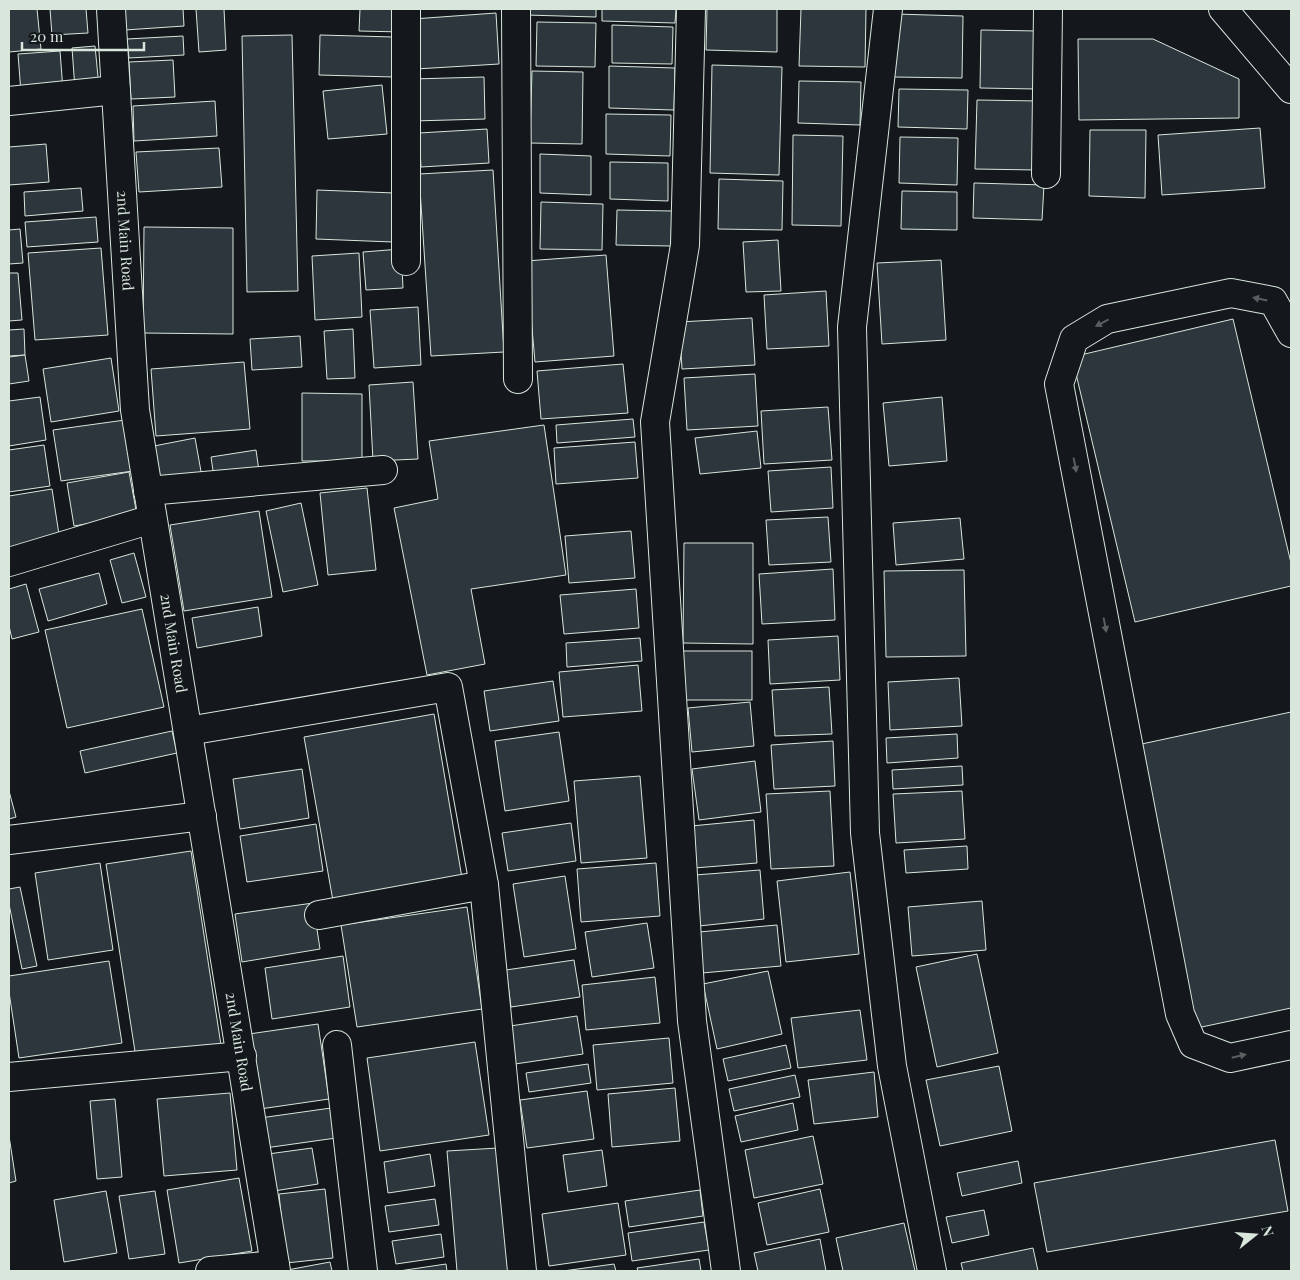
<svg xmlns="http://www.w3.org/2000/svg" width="1300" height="1280" viewBox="0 0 1300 1280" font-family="'Playfair Display',serif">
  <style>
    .building { fill: #2c363c; stroke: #d8e6dc }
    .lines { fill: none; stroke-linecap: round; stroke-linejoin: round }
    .street-casing { stroke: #d8e6dc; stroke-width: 30 }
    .secondary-casing { stroke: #d8e6dc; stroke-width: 30 }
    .street { stroke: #14181c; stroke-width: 28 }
    .secondary { stroke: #14181c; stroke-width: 28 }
    .oneway { fill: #59605f }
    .labels { text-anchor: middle; stroke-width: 4; stroke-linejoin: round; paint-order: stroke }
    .street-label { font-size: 15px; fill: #d8e6dc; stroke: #14181c }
  </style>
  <rect width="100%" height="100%" fill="#14181c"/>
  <g class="building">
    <path d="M9 9H37L41 49 9 52Z"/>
    <path d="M50 9H86L88 33 52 35Z"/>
    <path d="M124 9H183L184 26 125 30Z"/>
    <path d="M196 9H224L226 50 199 52Z"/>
    <path d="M360 9H403L402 32 359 31Z"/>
    <path d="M527 9H596V17L526 15Z"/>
    <path d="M602 9H676L675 23 602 21Z"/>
    <path d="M707 9H777V52L706 50Z"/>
    <path d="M801 9H866L865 67 799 66Z"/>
    <path d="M496 13 499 64 416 69 413 19Z"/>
    <path d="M895 14 963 16 962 78 894 77Z"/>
    <path d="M537 22 596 23 595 67 536 66Z"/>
    <path d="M612 25 673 27 672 64 612 63Z"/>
    <path d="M981 30 1038 31 1036 89 980 88Z"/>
    <path d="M292 35 298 291 247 292 242 36Z"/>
    <path d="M320 35 394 37V77L319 75Z"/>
    <path d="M183 36 184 55 129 58 127 39Z"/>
    <path d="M1078 39H1153L1239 79V118L1079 120Z"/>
    <path d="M95 46 99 87 75 89 72 48Z"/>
    <path d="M60 51 63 90 21 93 18 54Z"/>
    <path d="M173 60 175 97 131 99 129 62Z"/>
    <path d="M712 65 782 67 779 175 710 173Z"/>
    <path d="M609 66 675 68 674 110 609 108Z"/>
    <path d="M532 71 583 72 582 144 530 143Z"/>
    <path d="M484 77 485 119 413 121 412 79Z"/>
    <path d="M799 81 861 82 860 125 798 123Z"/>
    <path d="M382 85 387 134 328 139 323 91Z"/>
    <path d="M899 89 968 90 967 129 898 127Z"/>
    <path d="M977 100 1039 101 1037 170 975 169Z"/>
    <path d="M215 101 217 136 134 141 133 106Z"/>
    <path d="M606 114 671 115 670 156 606 154Z"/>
    <path d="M1260 128 1265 188 1162 195 1158 135Z"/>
    <path d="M487 129 489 163 421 167 419 133Z"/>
    <path d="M1090 130H1146L1145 198 1089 196Z"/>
    <path d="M793 135 843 136 841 226 792 225Z"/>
    <path d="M900 137 958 138 957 185 899 183Z"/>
    <path d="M46 144 49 182 9 185V147Z"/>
    <path d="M219 148 222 187 139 192 136 152Z"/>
    <path d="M540 154 591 156V195L540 193Z"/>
    <path d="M610 162 668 163V201L610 199Z"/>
    <path d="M493 170 504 352 431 356 419 174Z"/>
    <path d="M719 179 783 181 782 230 718 229Z"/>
    <path d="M974 183 1044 185 1042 220 973 218Z"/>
    <path d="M81 188 83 211 25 216 24 192Z"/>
    <path d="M317 190 395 193 393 242 316 239Z"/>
    <path d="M902 191 957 192V230L901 229Z"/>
    <path d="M541 202 603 204 602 250 540 249Z"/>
    <path d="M617 210 672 211 671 246 616 245Z"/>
    <path d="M96 217 98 242 27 247 25 222Z"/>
    <path d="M144 227 233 228V334L143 333Z"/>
    <path d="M20 229 23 263 9 264V230Z"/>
    <path d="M778 240 781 291 746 292 743 242Z"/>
    <path d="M101 248 108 335 35 340 28 253Z"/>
    <path d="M401 249 403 288 366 290 363 252Z"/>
    <path d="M359 253 362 317 315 320 312 256Z"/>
    <path d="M606 255 614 356 535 362 526 261Z"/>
    <path d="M941 260 946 340 882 344 877 263Z"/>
    <path d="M9 273H18L22 320 9 321Z"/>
    <path d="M826 291 829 346 767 349 764 295Z"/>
    <path d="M418 307 421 365 374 368 370 310Z"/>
    <path d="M752 318 755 365 682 369 679 322Z"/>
    <path d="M1233 319 1291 563V586L1135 622 1072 357Z"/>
    <path d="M24 329 25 355 9 356V330Z"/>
    <path d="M353 329 355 378 327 379 324 331Z"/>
    <path d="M300 336 302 367 252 370 250 339Z"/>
    <path d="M25 355 29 381 9 384V357Z"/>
    <path d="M111 358 119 411 51 422 43 369Z"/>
    <path d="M244 362 250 429 156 436 151 369Z"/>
    <path d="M623 364 628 413 541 419 537 371Z"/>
    <path d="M755 374 758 426 687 430 684 378Z"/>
    <path d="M413 382 418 459 373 461 369 385Z"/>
    <path d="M302 393 362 394V461H302Z"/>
    <path d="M40 397 46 440 9 446V401Z"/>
    <path d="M942 397 947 461 889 466 883 403Z"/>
    <path d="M828 407 832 460 764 464 761 411Z"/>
    <path d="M633 419 635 437 557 443 556 425Z"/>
    <path d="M125 420 133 471 61 481 53 430Z"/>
    <path d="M544 425 566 575 471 589 485 664 427 675 394 508 438 499 429 441Z"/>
    <path d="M757 431 761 468 700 474 695 438Z"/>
    <path d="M195 438 202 477 157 487 149 447Z"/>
    <path d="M635 442 638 478 556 484 554 448Z"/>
    <path d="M44 445 50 486 9 492V450Z"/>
    <path d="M256 450 260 478 215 484 211 457Z"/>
    <path d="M831 467 833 508 771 512 768 471Z"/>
    <path d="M129 472 137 515 74 526 67 483Z"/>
    <path d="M367 488 376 570 328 575 320 493Z"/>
    <path d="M52 489 60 541 9 549V496Z"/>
    <path d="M301 503 318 585 283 592 266 511Z"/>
    <path d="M259 511 272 597 184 611 170 525Z"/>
    <path d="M828 517 831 562 769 565 766 520Z"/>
    <path d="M960 518 964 559 896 565 893 523Z"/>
    <path d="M631 531 635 578 569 583 565 536Z"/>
    <path d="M684 543H753V644L683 643Z"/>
    <path d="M134 553 146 597 122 603 110 560Z"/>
    <path d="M833 569 835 620 762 624 759 574Z"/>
    <path d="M964 570 966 656 886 657 884 571Z"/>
    <path d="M99 573 107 604 48 621 39 589Z"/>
    <path d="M26 584 39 632 12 639 9 626V589Z"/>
    <path d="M636 589 639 628 564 634 560 595Z"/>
    <path d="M258 607 262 636 197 648 192 618Z"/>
    <path d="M142 609 164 707 67 728 45 630Z"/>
    <path d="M838 636 840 680 770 684 768 640Z"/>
    <path d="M640 638 642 661 567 667 566 643Z"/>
    <rect x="682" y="651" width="70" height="49"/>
    <path d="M638 665 642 711 563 717 559 672Z"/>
    <path d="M959 678 962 726 890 730 888 682Z"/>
    <path d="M553 681 559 721 490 731 484 691Z"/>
    <path d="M829 687 832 734 775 736 772 690Z"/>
    <path d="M750 702 754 746 692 752 688 708Z"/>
    <path d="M1291 712V1008L1197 1028 1137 745Z"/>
    <path d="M434 714 462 878 333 901 304 737Z"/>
    <path d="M172 731 177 753 85 773 80 751Z"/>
    <path d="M559 732 569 801 505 811 495 741Z"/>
    <path d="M957 734 958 758 887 763 886 738Z"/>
    <path d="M833 741 835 786 774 789 771 745Z"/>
    <path d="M755 761 761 812 699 820 692 769Z"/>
    <path d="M962 766 963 785 893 789 892 770Z"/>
    <path d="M302 769 309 818 240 829 233 779Z"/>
    <path d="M640 776 647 858 581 863 574 781Z"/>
    <path d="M9 791 16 817 9 819Z"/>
    <path d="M830 791 834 866 771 869 766 794Z"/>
    <path d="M962 791 965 839 896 843 893 794Z"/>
    <path d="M754 820 757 863 694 868 691 826Z"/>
    <path d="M571 823 576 861 508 871 502 833Z"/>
    <path d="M316 824 323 871 247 882 240 836Z"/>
    <path d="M967 846 968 869 906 873 904 850Z"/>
    <path d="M191 851 221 1045 136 1058 106 864Z"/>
    <path d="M100 863 113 950 48 960 35 873Z"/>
    <path d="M656 863 660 916 581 922 577 869Z"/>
    <path d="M760 870 764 919 699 926 695 875Z"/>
    <path d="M850 872 859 954 786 962 777 881Z"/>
    <path d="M565 876 576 949 524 957 513 884Z"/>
    <path d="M20 887 37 966 22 969 9 904V889Z"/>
    <path d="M982 901 986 950 912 956 908 907Z"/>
    <path d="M313 903 320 949 242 962 235 914Z"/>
    <path d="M467 907 482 1009 357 1027 341 925Z"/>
    <path d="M647 923 654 968 592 977 585 932Z"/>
    <path d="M777 925 781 966 702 973 699 932Z"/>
    <path d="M977 954 998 1053 937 1067 916 967Z"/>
    <path d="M343 956 350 1007 272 1019 265 968Z"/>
    <path d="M574 960 580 997 511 1007 506 970Z"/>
    <path d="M109 961 122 1043 19 1058 9 992V976Z"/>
    <path d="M768 971 782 1034 717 1049 703 984Z"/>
    <path d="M655 977 660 1023 586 1030 582 985Z"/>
    <path d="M860 1010 867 1060 798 1068 791 1018Z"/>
    <path d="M577 1016 583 1054 515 1064 510 1026Z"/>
    <path d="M318 1024 329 1099 260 1109 249 1034Z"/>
    <path d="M669 1038 673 1083 597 1090 593 1045Z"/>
    <path d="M475 1042 489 1135 380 1151 367 1058Z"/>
    <path d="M786 1045 791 1068 728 1081 723 1059Z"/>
    <path d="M588 1064 591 1083 529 1092 526 1073Z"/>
    <path d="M999 1066 1012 1131 940 1146 926 1080Z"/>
    <path d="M874 1072 878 1117 814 1124 808 1080Z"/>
    <path d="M795 1075 800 1097 734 1111 729 1089Z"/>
    <path d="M675 1088 680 1141 612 1147 608 1094Z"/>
    <path d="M587 1091 594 1139 527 1148 520 1100Z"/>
    <path d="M230 1093 237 1170 164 1176 157 1099Z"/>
    <path d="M115 1099 122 1177 97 1179 90 1101Z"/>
    <path d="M793 1103 798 1130 741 1142 735 1116Z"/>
    <path d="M331 1108 336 1138 265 1148 260 1118Z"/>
    <path d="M9 1136 16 1181 9 1183Z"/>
    <path d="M813 1136 823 1184 754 1198 745 1150Z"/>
    <path d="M1275 1140 1288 1211 1047 1252 1034 1183Z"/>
    <path d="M312 1148 318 1184 274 1191 268 1154Z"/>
    <path d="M498 1148 508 1271H457L447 1151Z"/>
    <path d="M602 1150 607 1186 568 1192 563 1155Z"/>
    <path d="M430 1154 435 1186 388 1193 384 1162Z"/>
    <path d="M1018 1161 1022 1183 962 1196 957 1173Z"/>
    <path d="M239 1178 252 1251 179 1263 167 1190Z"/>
    <path d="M325 1189 333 1258 286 1263 279 1194Z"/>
    <path d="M820 1189 829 1232 767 1245 758 1203Z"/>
    <path d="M700 1190 703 1216 629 1227 625 1201Z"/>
    <path d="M106 1191 117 1253 64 1262 54 1200Z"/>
    <path d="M155 1191 165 1254 129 1259 119 1196Z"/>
    <path d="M435 1199 439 1225 389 1232 385 1206Z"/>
    <path d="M618 1203 626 1255 549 1266 542 1214Z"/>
    <path d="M984 1210 989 1235 952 1243 946 1217Z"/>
    <path d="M704 1222 709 1250 632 1261 628 1233Z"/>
    <path d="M904 1223 915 1271H843L836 1238Z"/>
    <path d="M441 1234 444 1257 396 1264 392 1241Z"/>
    <path d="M820 1239 826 1271H758L754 1253Z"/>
    <path d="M1033 1248 1038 1271H963L961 1263Z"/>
    <path d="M699 1259 701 1271H638L637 1268Z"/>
    <path d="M330 1262 332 1271H282Z"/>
    <path d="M446 1264 447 1271H399Z"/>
    <path d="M614 1264 616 1271H563Z"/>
  </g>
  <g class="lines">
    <defs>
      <g id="street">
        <path id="s1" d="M111 9 135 410 276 1271"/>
        <path d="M406 9V261"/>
        <path d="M516 9 518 379"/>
        <path d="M691 9 685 245 655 422 692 1021 726 1271"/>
        <path d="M888 9 852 327 865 833 892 1066 932 1271"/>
        <path d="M9 101 116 90"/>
        <path d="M1046 174 1048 9"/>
        <path d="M1291 333 1273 301 1231 293 1107 319 1074 339 1059 384 1180 1014 1193 1044 1230 1058 1291 1045"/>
        <path d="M148 491 383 470"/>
        <path d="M9 562 152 519"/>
        <path d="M188 731 448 687 484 885 522 1271"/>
        <path d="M9 840 202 816"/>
        <path d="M319 915 484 885"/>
        <path d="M337 1045 363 1271"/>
        <path d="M9 1077 242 1056"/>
        <path d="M210 1271 275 1265"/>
      </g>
      <path id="secondary" d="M1223 9 1291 89"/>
    </defs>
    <use href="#street" class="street-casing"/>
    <use href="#secondary" class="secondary-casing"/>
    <use href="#street" class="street"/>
    <use href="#secondary" class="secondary"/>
  </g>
  <defs><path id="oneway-solid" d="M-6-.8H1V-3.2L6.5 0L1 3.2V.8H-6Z" transform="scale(1.25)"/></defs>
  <g class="oneway">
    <use href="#oneway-solid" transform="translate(1260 299) rotate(-168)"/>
    <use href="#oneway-solid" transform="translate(1102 323) rotate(152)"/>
    <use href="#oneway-solid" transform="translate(1075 465) rotate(79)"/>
    <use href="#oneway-solid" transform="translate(1105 625) rotate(79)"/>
    <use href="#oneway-solid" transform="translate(1239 1056) rotate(-13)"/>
  </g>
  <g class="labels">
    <g class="street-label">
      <text dy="5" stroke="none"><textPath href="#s1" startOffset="232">2nd Main Road</textPath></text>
      <text dy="5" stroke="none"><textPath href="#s1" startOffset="638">2nd Main Road</textPath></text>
      <text dy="5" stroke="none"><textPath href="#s1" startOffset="1042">2nd Main Road</textPath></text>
    </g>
  </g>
  <rect width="1300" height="1280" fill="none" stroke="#d8e6dc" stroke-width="20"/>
  <g transform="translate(1255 1235) rotate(73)" stroke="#14181c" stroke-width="4" paint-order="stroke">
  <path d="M0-4L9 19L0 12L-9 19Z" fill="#d8e6dc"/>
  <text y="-8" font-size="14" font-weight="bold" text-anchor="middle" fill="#d8e6dc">N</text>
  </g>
  <path d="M22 42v8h122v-8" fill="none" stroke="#d8e6dc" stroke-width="2.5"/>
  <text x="30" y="42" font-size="15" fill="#d8e6dc" stroke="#14181c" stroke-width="4" paint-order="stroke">20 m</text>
</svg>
